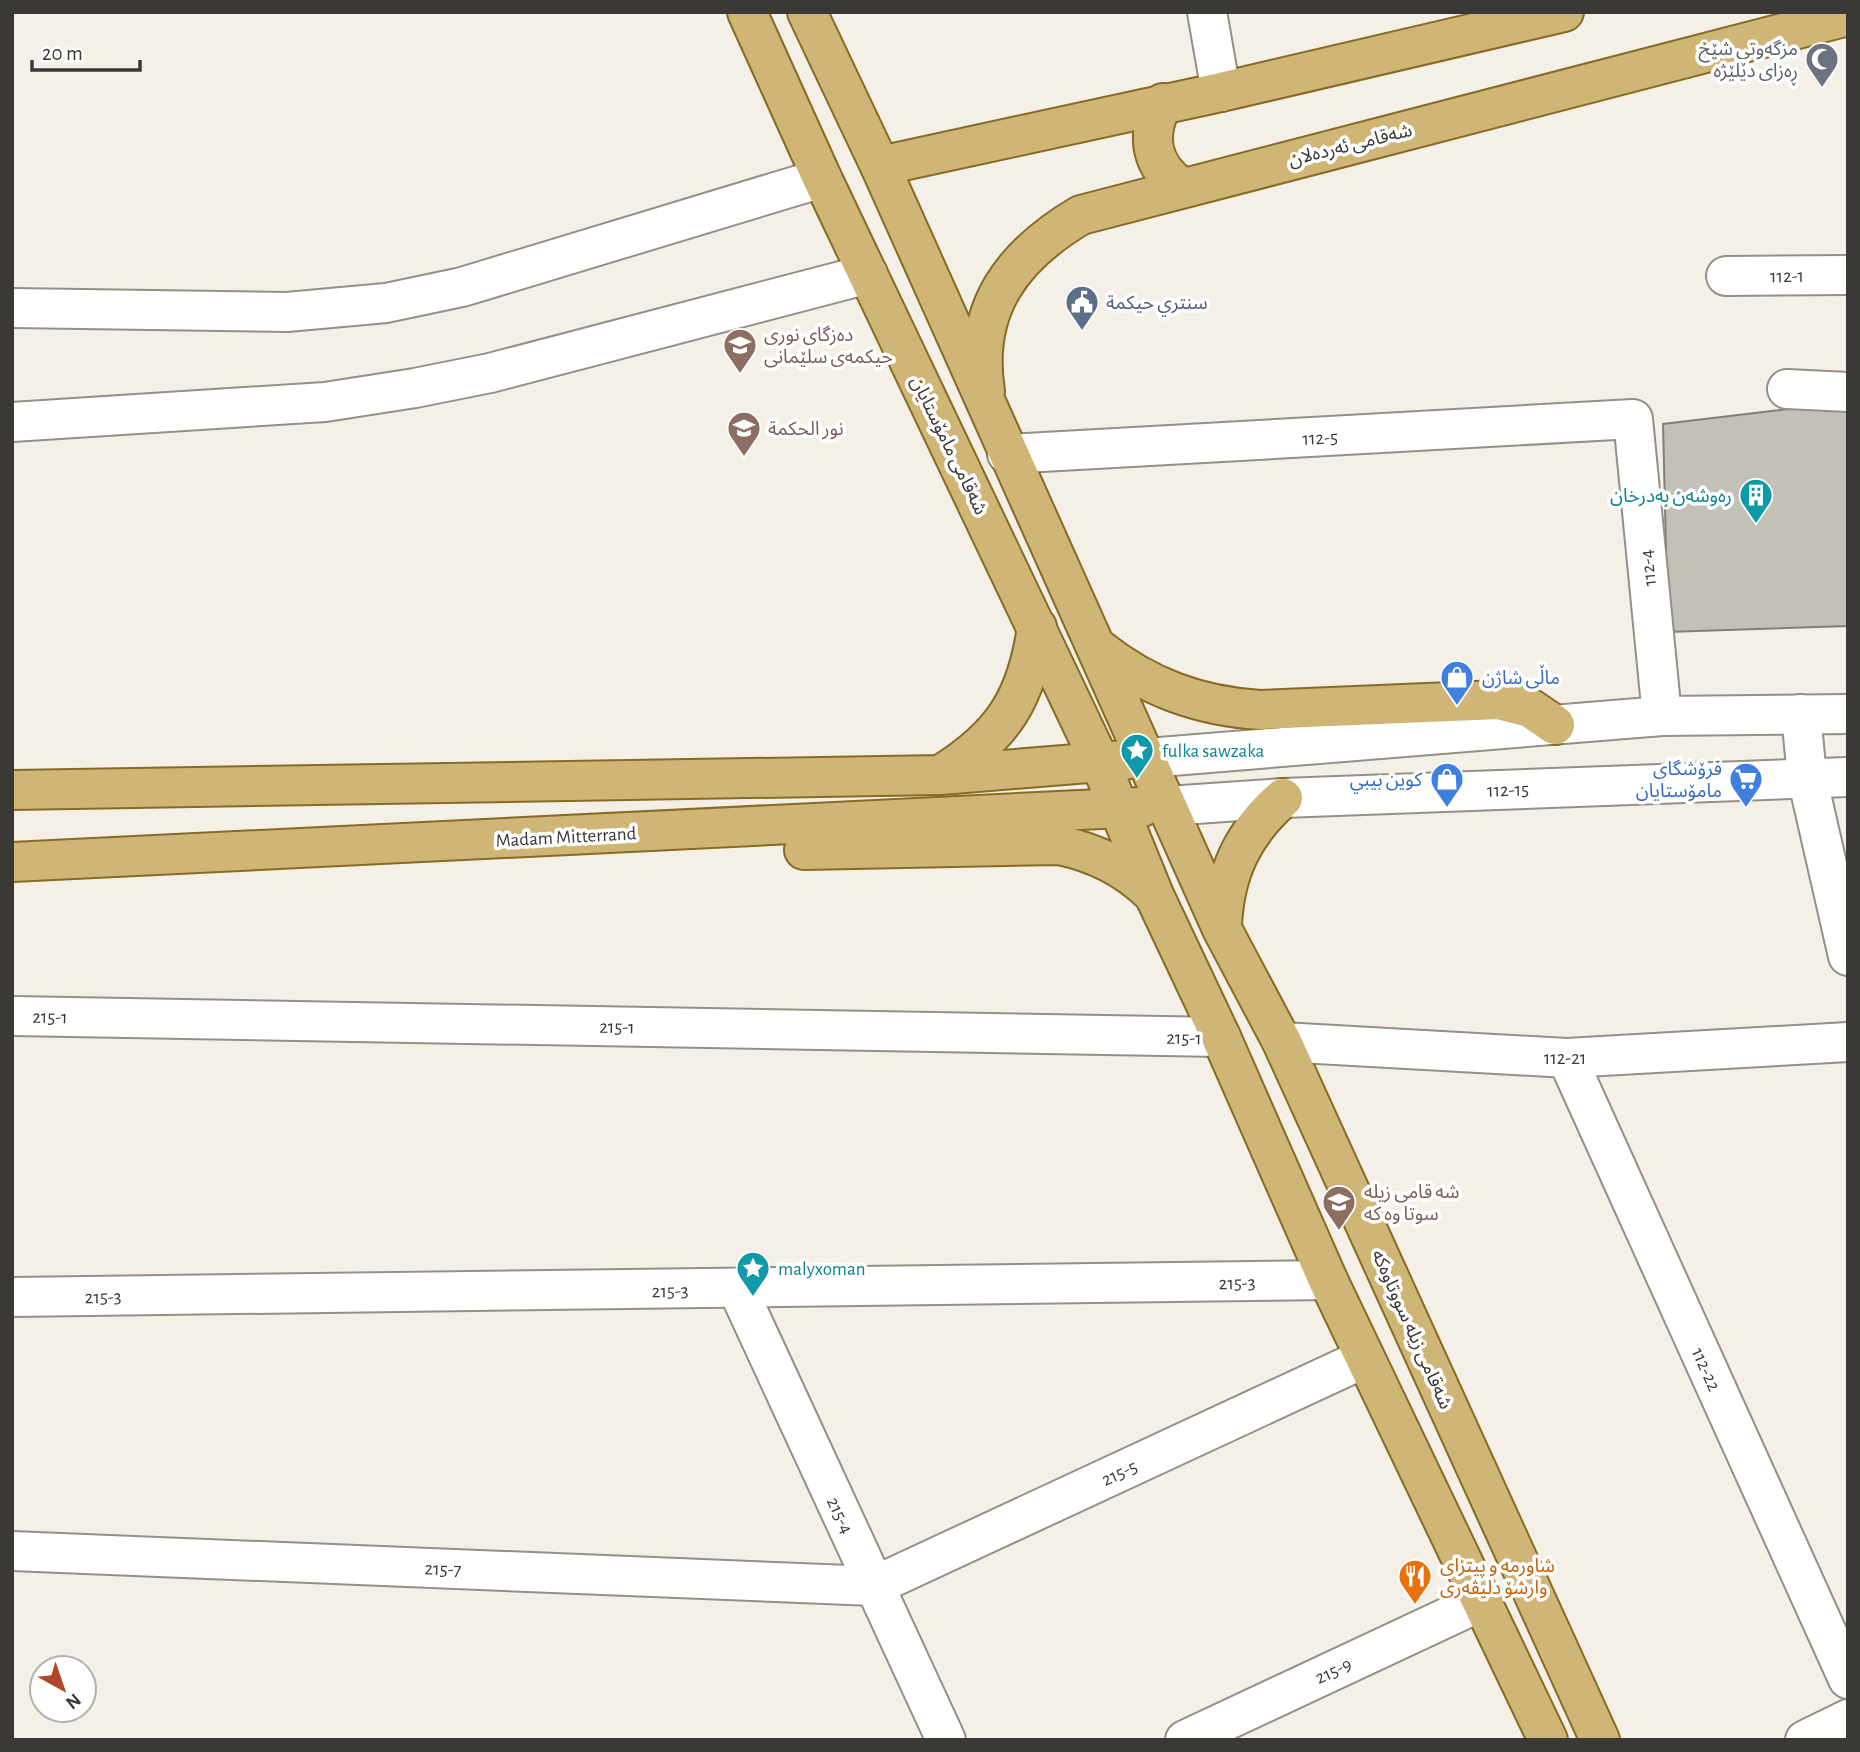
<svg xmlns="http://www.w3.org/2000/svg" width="1860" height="1752" viewBox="0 0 1860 1752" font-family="'Alegreya Sans','Noto Sans Arabic',sans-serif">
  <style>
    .building { fill: #c3c0b7; stroke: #827f77; stroke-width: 2 }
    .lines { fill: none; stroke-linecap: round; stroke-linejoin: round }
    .minor-casing { stroke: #939087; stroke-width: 42 }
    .major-casing { stroke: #876b24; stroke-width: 42 }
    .minor { stroke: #fff; stroke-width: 38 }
    .major { stroke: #d0b676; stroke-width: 38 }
    .labels { text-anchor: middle; stroke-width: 7; stroke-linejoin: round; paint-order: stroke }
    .worship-label { font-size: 19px; fill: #5b616d; stroke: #fff; text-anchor: end }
    .street-label { font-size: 19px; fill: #3b3936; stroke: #fff }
    .service-label { font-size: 19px; fill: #4e5e75; stroke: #fff; text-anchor: start }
    .education-label { font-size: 19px; fill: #785e54; stroke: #fff; text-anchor: start }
    .culture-label { font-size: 19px; fill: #0d838f; stroke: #fff; text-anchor: start }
    .shop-label { font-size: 19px; fill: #366cbe; stroke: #fff; text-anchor: end }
    .food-label { font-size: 19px; fill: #c56008; stroke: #fff; text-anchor: start }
  </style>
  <rect width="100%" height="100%" fill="#f4f0e7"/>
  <path class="building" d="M1848 402V626L1668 632 1663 424Z"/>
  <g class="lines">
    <defs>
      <g id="minor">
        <path d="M1207 12 1221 92"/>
        <path d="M1726 276 1848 275"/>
        <path d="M12 308 287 312 386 303 462 287 822 178"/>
        <path d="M1787 389 1848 392"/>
        <path d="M12 422 325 402 415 388 490 373 868 274"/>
        <path d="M1007 454 1633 419 1662 716"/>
        <path d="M1801 714 1807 777 1848 956"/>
        <path d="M1148 758 1662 716 1848 714"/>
        <path d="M1168 806 1283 798 1848 777"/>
        <path d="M12 1016 1221 1037"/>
        <path d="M1282 1042 1567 1058 1848 1042"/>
        <path d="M1567 1058 1848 1679"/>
        <path d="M738 1290 946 1740"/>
        <path d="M12 1297 1328 1280"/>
        <path d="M12 1551 874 1586 1365 1358"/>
        <path d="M1185 1740 1482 1601"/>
        <path d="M1805 1740 1848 1719"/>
      </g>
      <g id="major">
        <path d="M747 12 822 178 1100 762 1154 895 1221 1037 1328 1280 1548 1740"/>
        <path d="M807 12 880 166 1222 929 1282 1042 1600 1740"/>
        <path d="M1163 103C1145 136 1151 166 1181 187"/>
        <path d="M880 166 1221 92 1564 12"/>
        <path d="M985 391C972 308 1013 255 1081 215L1848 16"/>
        <path d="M1099 649C1147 687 1198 706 1260 710L1499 700 1530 708 1555 725"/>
        <path d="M942 774C1003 736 1027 698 1037 627"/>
        <path d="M12 790 941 775 1125 760"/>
        <path d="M804 850 1059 845C1096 853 1125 867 1153 894"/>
        <path d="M12 862 1142 807"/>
        <path d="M1222 927C1224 873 1243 833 1283 798"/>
      </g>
    </defs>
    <use href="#minor" class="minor-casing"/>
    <use href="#major" class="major-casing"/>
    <use href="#minor" class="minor"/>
    <use href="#major" class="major"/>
  </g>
  <defs>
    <symbol id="mosque-pin" viewBox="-11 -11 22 30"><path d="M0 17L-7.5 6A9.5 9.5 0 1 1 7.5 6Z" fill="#6b7280" stroke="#fff"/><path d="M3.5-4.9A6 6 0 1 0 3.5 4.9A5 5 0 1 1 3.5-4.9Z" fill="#fff"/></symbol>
    <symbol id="civic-pin" viewBox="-11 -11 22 30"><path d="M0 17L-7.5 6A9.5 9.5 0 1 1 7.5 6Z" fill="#5c6f8a" stroke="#fff"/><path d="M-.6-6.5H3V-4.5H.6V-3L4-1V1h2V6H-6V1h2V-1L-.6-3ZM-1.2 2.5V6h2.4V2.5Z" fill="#fff"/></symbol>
    <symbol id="school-pin" viewBox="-11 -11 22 30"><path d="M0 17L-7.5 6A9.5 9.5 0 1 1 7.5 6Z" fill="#8d6e63" stroke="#fff"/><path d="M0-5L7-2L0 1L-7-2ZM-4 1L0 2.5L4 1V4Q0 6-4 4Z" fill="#fff"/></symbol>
    <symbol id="building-pin" viewBox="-11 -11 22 30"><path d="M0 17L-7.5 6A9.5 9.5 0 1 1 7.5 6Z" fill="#0f9aa8" stroke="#fff"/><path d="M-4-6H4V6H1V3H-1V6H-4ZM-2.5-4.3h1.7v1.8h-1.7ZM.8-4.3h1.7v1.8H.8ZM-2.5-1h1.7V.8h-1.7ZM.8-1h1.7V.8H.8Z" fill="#fff"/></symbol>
    <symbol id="shop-pin" viewBox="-11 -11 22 30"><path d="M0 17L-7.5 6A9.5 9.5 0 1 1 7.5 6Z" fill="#3f7fe0" stroke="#fff"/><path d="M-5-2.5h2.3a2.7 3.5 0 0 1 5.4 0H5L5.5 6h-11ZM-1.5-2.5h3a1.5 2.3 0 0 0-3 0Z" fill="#fff"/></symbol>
    <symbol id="sight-pin" viewBox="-11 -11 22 30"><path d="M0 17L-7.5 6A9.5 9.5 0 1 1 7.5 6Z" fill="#0f9aa8" stroke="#fff"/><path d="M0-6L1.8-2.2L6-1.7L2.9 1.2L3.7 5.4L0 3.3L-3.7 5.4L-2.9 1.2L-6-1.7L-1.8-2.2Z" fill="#fff"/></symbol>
    <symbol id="supermarket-pin" viewBox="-11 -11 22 30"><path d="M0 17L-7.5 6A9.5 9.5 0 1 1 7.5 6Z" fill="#3f7fe0" stroke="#fff"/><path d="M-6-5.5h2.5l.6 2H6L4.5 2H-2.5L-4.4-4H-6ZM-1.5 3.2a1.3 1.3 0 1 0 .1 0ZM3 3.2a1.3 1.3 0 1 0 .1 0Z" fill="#fff"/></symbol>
    <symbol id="restaurant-pin" viewBox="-11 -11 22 30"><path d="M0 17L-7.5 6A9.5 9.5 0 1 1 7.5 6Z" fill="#e8710a" stroke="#fff"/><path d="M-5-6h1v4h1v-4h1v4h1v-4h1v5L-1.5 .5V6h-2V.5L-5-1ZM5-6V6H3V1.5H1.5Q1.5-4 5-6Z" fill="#fff"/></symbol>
  </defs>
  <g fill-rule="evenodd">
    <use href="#mosque-pin" x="1803" y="40" width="38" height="52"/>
    <use href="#civic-pin" x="1063" y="283" width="38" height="52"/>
    <use href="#school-pin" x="721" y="326" width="38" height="52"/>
    <use href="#school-pin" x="725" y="409" width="38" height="52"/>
    <use href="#building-pin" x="1737" y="476" width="38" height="52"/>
    <use href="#shop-pin" x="1438" y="658" width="38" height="52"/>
    <use href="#sight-pin" x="1118" y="731" width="38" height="52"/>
    <use href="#shop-pin" x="1428" y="760" width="38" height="52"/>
    <use href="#supermarket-pin" x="1727" y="760" width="38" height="52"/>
    <use href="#school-pin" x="1320" y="1183" width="38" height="52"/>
    <use href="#sight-pin" x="734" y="1249" width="38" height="52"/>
    <use href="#restaurant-pin" x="1396" y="1557" width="38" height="52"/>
  </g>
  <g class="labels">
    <g class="worship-label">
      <text x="1798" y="55">مزگەوتی شێخ<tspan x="1798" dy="22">ڕەزای دێلێژە</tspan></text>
    </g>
    <g class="street-label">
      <text transform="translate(1350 144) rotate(-14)" y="7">شەقامی ئەردەلان</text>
      <text transform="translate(1787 275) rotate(-1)" y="7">112-1</text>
      <text transform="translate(1320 437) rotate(-3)" y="7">112-5</text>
      <text transform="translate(950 445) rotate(64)" y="7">شەقامی مامۆستایان</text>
      <text transform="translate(1647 568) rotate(-96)" y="7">112-4</text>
      <text transform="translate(1508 789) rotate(-2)" y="7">112-15</text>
      <text transform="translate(566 836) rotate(-3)" y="7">Madam Mitterrand</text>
      <text transform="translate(50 1016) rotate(1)" y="7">215-1</text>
      <text transform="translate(617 1026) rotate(1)" y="7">215-1</text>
      <text transform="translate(1184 1037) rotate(1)" y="7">215-1</text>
      <text x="1565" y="1064">112-21</text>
      <text transform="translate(1237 1282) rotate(-1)" y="7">215-3</text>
      <text transform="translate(670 1290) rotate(-1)" y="7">215-3</text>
      <text transform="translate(103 1296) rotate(-1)" y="7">215-3</text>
      <text transform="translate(1413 1329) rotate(66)" y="7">شەقامی زیلە سووتاوەکە</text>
      <text transform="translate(1707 1369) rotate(66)" y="7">112-22</text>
      <text transform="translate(1119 1472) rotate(-25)" y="7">215-5</text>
      <text transform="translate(841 1515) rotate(65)" y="7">215-4</text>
      <text transform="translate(443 1568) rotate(2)" y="7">215-7</text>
      <text transform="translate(1333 1670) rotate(-25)" y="7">215-9</text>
    </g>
    <g class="service-label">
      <text x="1106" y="309">سنتري حيكمة</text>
    </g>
    <g class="education-label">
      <text x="764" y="341">دەزگای نوری<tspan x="764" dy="22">حیکمەی سلێمانی</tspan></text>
      <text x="768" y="435">نور الحكمة</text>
      <text x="1364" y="1198">شه قامى زيله<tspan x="1364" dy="22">سوتا وه كه</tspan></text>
    </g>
    <g class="culture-label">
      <text x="1732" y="502" text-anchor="end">رەوشەن بەدرخان</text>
      <text x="1162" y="757">fulka sawzaka</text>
      <text x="778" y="1275">malyxoman</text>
    </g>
    <g class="shop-label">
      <text x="1482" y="684" text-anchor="start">ماڵی شاژن</text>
      <text x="1722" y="775">فرۆشگای<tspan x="1722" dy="22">مامۆستایان</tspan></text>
      <text x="1422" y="786">كوين بيبي</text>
    </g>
    <g class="food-label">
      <text x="1440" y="1572">شاورمه و پيتزاى<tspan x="1440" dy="22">وارشۆ دلیڤەری</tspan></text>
    </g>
  </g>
  <rect width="1860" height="1752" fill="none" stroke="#3b3936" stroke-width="28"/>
  <g transform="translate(63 1689) rotate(140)"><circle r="33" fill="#ffffff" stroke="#b1b0af" stroke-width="2"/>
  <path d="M0-5L12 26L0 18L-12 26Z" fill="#af4725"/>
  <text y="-10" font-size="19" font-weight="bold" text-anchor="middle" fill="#3b3936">N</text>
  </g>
  <path d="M32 60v10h108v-10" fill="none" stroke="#3b3936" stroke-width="3.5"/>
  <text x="42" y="60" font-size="21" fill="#3b3936" stroke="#ffffff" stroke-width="5" paint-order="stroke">20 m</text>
</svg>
